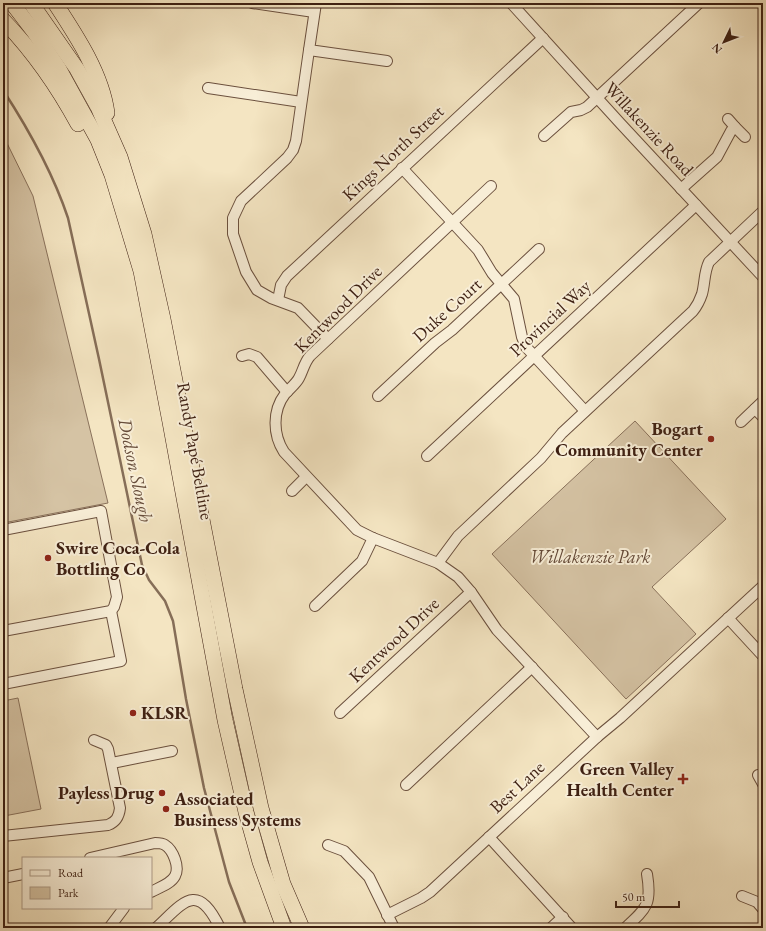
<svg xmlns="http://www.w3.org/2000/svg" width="766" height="931" viewBox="0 0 766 931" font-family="'EB Garamond',serif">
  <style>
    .green { fill: #d5c3a4; stroke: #89715b }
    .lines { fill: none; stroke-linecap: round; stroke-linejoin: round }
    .stream { stroke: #866e58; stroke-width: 2.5 }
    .minor-casing { stroke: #6b503e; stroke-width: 12 }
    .highway-casing { stroke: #3d1f12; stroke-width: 16 }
    .minor { stroke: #f8eed7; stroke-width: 10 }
    .highway { stroke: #f4e5c2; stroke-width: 15 }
    .poi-dot { fill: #8f2418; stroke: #f8eed7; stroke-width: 1.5 }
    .labels { text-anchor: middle; stroke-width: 4; stroke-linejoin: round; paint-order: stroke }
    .street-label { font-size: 18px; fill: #3d1f12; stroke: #f8eed7 }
    .poi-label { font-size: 18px; font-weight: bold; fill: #3d1f12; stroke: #f8eed7; text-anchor: end }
    .park-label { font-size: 18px; font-style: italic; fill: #634836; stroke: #f8eed7 }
    .water-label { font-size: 19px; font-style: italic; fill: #674d3b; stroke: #f8eed7 }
  </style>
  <rect width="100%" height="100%" fill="#f4e5c2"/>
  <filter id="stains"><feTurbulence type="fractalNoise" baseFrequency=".005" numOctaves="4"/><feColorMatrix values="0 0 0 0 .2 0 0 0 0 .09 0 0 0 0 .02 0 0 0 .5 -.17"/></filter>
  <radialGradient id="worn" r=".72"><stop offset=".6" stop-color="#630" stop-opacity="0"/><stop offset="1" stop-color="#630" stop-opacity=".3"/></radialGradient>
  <g class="green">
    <path d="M3 135 33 196 108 503 3 523Z"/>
    <path d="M635 421 726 519 652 587 696 634 626 699 492 554Z"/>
    <path d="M18 698 41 809 4 816 3 701Z"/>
  </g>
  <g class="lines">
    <path class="stream" d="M3 90C29 130 53 173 68 218L99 359 142 565 149 580 165 601 173 621 186 699 204 788 229 882 247 928"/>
    <defs>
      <g id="minor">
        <path d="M252 3 314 12"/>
        <path d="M316 3 309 50 387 61"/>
        <path d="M511 3 620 123 763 277"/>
        <path d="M309 50 296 141 293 150 287 158 241 201 233 218V234L246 272 257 290 271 298 298 308 328 339"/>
        <path d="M208 88 301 102"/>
        <path d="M728 119 735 127"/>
        <path d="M544 136 571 112 581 110 587 107 699 3"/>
        <path d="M402 168 478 250 492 273 514 299 522 337 526 347 585 411"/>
        <path d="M491 186 310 356C304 363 303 371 299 378 296 384 289 389 285 394 272 411 273 435 284 452L357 530 373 538 438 563 458 577 471 592 497 630 597 737"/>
        <path d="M681 189 717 157 731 131 735 127 745 137"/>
        <path d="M278 300 281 285 287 276 543 38"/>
        <path d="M242 356 249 354 257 357 287 392"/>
        <path d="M378 396 435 343 452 330 539 249"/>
        <path d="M755 409 763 417"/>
        <path d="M741 422 763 401"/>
        <path d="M427 456 696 205"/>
        <path d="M292 491 306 477"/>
        <path d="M3 530 101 511 117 597 114 607 111 611 3 631"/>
        <path d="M438 563 458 536 541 458 562 433 693 311C697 306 700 300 702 294 705 283 704 272 709 262L763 211"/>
        <path d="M315 606 362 561 373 538"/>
        <path d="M728 618 763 656"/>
        <path d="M3 684 121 661 111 611"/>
        <path d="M340 713 471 592"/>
        <path d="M112 763 172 751"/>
        <path d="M758 775 763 784"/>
        <path d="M406 785 532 667"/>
        <path d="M3 836 108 825C116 822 119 817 120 808L108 749 106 745 94 740"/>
        <path d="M489 837 572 928"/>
        <path d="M328 845 344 851 369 877 394 928"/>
        <path d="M90 858 155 843C159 843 162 843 165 845 173 850 180 867 175 876 171 884 158 888 151 892"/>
        <path d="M3 878 23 874"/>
        <path d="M742 896 757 902 763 909"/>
        <path d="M387 915 421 898 430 892 597 737 620 718 763 586"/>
        <path d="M109 928 124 908"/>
        <path d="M156 928C184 902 197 881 220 928"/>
        <path d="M551 928 563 917"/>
        <path d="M625 928C647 908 652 904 647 874"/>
      </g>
      <g id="highway">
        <path d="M12 3 35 33 59 69 98 140 112 175 141 271 170 422 225 720 246 812 260 862 284 928"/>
        <path d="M31 3 77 69 98 107 120 157 144 234 163 319 235 689 261 808 283 884 302 928"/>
        <path d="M55 3C76 35 102 74 107 113"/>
        <path d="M3 20C33 51 58 87 78 124"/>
      </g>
    </defs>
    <use href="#minor" class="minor-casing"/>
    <use href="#highway" class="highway-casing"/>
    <use href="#minor" class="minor"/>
    <use href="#highway" class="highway"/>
  </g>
  <g class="poi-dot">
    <circle cx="711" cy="439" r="4"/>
    <circle cx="48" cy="558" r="4"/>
    <circle cx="133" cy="713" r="4"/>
    <path d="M681 773h4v4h4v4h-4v4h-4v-4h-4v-4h4z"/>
    <circle cx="162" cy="793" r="4"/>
    <circle cx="166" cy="809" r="4"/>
  </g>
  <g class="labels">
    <g class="street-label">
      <text transform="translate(649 129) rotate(47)" y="6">Willakenzie Road</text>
      <text transform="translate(393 153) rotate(-43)" y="6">Kings North Street</text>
      <text transform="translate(338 309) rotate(-45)" y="6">Kentwood Drive</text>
      <text transform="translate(447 310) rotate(-42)" y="6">Duke Court</text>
      <text transform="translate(550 318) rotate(-43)" y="6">Provincial Way</text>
      <text transform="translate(195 451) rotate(80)" y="6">Randy Papé Beltline</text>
      <text transform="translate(394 640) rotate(-43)" y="6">Kentwood Drive</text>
      <text transform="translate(517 787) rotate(-43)" y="6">Best Lane</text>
    </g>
    <g class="poi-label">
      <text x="703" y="435">Bogart<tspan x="703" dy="21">Community Center</tspan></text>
      <text x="56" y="554" text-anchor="start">Swire Coca-Cola<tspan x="56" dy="21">Bottling Co</tspan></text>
      <text x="141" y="719" text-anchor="start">KLSR</text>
      <text x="674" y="775">Green Valley<tspan x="674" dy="21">Health Center</tspan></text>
      <text x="154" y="799">Payless Drug</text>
      <text x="174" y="805" text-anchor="start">Associated<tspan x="174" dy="21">Business Systems</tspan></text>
    </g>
    <g class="park-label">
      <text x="590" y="563">Willakenzie Park</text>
    </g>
    <g class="water-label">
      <text transform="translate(136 470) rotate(78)" y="7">Dodson Slough</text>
    </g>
  </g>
  <rect width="766" height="931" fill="none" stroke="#f4e5c2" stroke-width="16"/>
  <rect x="4" y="4" width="758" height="923" fill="none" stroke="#3d1f12" stroke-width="2"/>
  <rect x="8" y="8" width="750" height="915" fill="none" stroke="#3d1f12"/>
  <rect x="22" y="857" width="130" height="52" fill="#f8eed7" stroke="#ad9b88"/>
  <rect x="30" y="870" width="20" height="6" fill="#f8eed7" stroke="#ad9b88"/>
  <text x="58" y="877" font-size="12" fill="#3d1f12">Road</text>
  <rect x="30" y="887" width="20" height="12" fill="#d5c3a4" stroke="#ad9b88"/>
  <text x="58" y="897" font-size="12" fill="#3d1f12">Park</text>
  <g transform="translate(724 42) rotate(227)" stroke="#f8eed7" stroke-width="3" paint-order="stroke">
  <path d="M0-3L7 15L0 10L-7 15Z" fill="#3d1f12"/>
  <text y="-6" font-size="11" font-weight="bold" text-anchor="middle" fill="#3d1f12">N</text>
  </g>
  <path d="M616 901v6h63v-6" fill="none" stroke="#3d1f12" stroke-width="2"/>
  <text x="622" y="901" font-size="12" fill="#3d1f12" stroke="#f8eed7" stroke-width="3" paint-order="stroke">50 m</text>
  <rect width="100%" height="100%" filter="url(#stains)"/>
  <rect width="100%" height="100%" fill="url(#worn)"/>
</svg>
